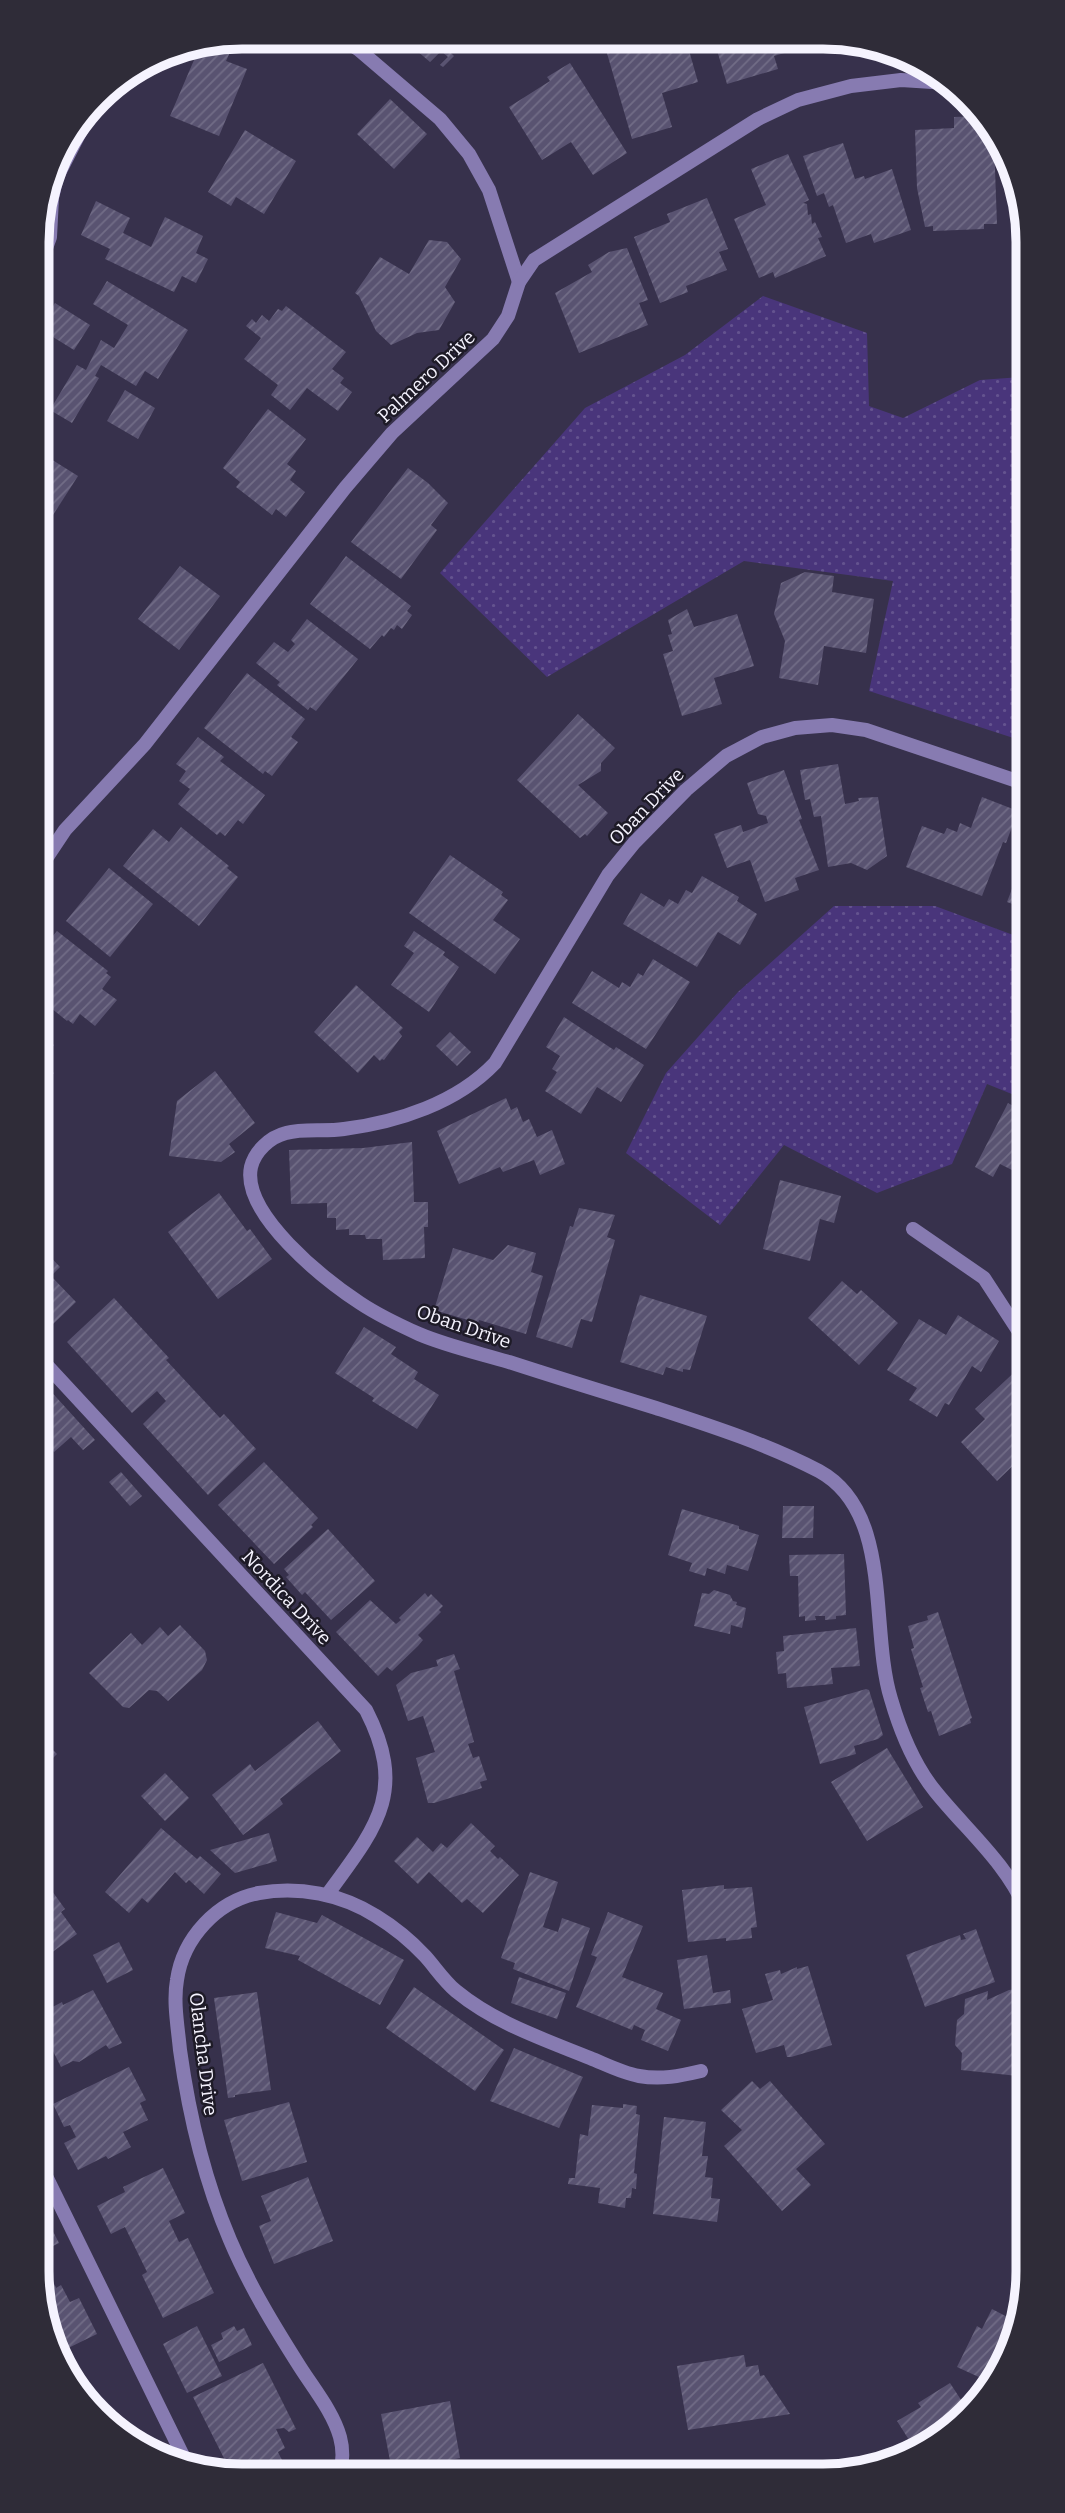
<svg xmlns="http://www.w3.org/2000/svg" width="1065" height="2513" viewBox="0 0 1065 2513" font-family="Bitter,serif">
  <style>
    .grass { fill: url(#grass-dots) }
    .building { fill: url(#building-hatch) }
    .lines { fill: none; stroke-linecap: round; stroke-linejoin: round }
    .street { stroke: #877bb1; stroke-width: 14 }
    .labels { text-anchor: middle; stroke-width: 5; stroke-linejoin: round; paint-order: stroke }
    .street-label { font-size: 19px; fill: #f5f3fe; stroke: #1e1b27 }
    .rim { fill: none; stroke: #f5f3fe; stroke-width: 9 }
  </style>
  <defs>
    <pattern id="grass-dots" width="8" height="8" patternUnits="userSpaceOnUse" patternTransform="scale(1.75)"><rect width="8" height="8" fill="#49357b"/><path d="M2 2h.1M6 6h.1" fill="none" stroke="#64538f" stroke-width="1.8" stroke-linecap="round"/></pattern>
    <pattern id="building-hatch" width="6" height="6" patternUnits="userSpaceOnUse" patternTransform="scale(1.75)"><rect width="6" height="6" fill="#595371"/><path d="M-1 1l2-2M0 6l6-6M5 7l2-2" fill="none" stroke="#716c86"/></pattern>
  </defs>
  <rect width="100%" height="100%" fill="#37314c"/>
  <g class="grass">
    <path d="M763 296 867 333 869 406 903 418 980 380 1022 377 1023 741 869 691 893 581 744 561 547 677 440 573 585 408 685 355Z"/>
    <path d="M834 906H935L1024 939V1099L987 1084 952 1164 877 1193 784 1145 720 1225 626 1153 666 1073 738 992Z"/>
  </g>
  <g class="building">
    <path d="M402 38H452L445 47 454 56 443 67 440 65 448 57 441 51 430 62Z"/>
    <path d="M619 39 686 40 698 82 662 93 672 127 632 139 604 43Z"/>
    <path d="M714 40H810L812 45 774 56 778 69 727 84Z"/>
    <path d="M221 41 233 46 226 61 247 69 219 136 170 116 194 60 188 58 193 46Z"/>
    <path d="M859 41H862L877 46 862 50Z"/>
    <path d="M570 63 627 153 593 175 571 142 542 160 509 107 550 81 547 77Z"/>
    <path d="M390 99 427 134 394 169 357 134Z"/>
    <path d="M979 116 994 142 997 224H984V229L933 231V226L925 227 917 188 915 130 954 128V117Z"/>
    <path d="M245 130 296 161 264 214 236 197 231 206 208 192Z"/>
    <path d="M843 143 855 179 864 176 865 179 892 169 911 230 874 243 871 234 846 243 833 205 829 207 824 193 817 196 803 156Z"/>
    <path d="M788 154 809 200 803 203 807 204 808 215 811 214 812 224 815 222 822 237 818 238 826 256 775 278 773 272 759 278 734 219 766 205 751 169Z"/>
    <path d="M1007 166 1021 190V229H1018L1015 224Z"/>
    <path d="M707 198 728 249 719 252 727 270 686 286 688 292 660 303 634 237 670 222 667 214Z"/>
    <path d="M96 201 130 218 123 233 151 247 165 217 203 236 196 253 208 259 196 283 182 276 174 292 105 259 110 249 81 235Z"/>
    <path d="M429 240 447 242 461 259 445 287 455 302 439 330 417 333 391 345 376 331 359 296 355 293 380 257 409 274Z"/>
    <path d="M627 248 648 300 639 303 648 325 579 353 555 293 592 272 588 265 609 252Z"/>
    <path d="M107 281 188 330 158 379 145 371 136 386 101 365 95 376 99 378 72 423 50 410 77 365 86 370 101 340 114 348 128 325 93 304Z"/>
    <path d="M55 303 90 325 74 350 40 329Z"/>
    <path d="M286 306 346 352 332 369 344 378 340 383 352 392 338 411 307 388 290 410 271 395 278 385 244 359 261 338 246 326 252 319 256 323 262 315 269 321 278 309 282 311Z"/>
    <path d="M1022 309V347H1020L1015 310Z"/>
    <path d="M125 390 155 408 138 439 107 421Z"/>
    <path d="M268 409 306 439 287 464 296 471 290 480 305 492 286 517 276 509 272 515 236 487 240 482 223 468Z"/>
    <path d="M38 451 78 476 44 529 38 526Z"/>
    <path d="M408 468 428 483 448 503 431 525 437 530 401 579 351 542Z"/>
    <path d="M346 556 411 606 407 611 412 615 402 629 397 625 394 630 391 628 384 637 382 635 370 649 310 604Z"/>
    <path d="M180 566 220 596 179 650 138 619Z"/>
    <path d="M805 572 834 576 832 592 874 599 866 653 824 646 818 685 779 678 785 641 774 614 781 583Z"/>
    <path d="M687 609 694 627 737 614 754 666 714 678 722 704 682 716 663 654 673 651 668 635 672 634 668 620Z"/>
    <path d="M307 619 358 659 316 711 310 707 308 710 277 685 280 682 256 663 274 642 288 652 295 644 291 640Z"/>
    <path d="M247 673 305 719 291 737 298 742 272 776 265 771 263 774 204 728Z"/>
    <path d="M578 714 615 748 601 763V771L578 785 608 813 587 836 585 834 580 838 517 780Z"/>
    <path d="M198 737 224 757 220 761 265 795 243 824 238 820 225 836 220 832 217 835 178 804 190 789 179 781 186 771 176 764Z"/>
    <path d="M838 764 845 804 859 801 858 798 878 797 887 856 867 870 851 863 828 867 821 816 814 817 810 799 805 800 800 770Z"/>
    <path d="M784 770 802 819 799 820 819 870 795 878 799 890 765 902 750 860 727 868 714 834 741 825 743 832 768 823 766 816 758 814 747 783Z"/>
    <path d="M982 797 1018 811 1006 843 1003 842 982 896 906 867 922 826 944 834 947 828 957 832 960 823 971 828Z"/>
    <path d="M181 827 229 866 227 868 238 877 199 926 123 866 153 829 169 842Z"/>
    <path d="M450 855 503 892 501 895 508 900 493 920 520 939 495 974 409 913Z"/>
    <path d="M1023 860 1024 908 1007 902Z"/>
    <path d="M109 868 153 904 110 957 66 921Z"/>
    <path d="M702 876 739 897 737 901 757 914 740 945 718 932 697 967 623 924 641 893 664 907 669 899 678 904 686 890 692 893Z"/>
    <path d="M57 931 108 971 106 973 111 977 102 989 117 1000 95 1026 80 1014 73 1024 68 1020 67 1021 40 999 39 953Z"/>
    <path d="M414 931 445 952 443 955 459 967 429 1012 391 985 414 953 404 946Z"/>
    <path d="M653 959 690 982 646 1049 572 1003 592 971 619 988 622 982 630 987 638 973 643 976Z"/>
    <path d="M356 985 403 1028 399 1032 402 1036 384 1060 382 1059 380 1061 374 1055 358 1073 314 1032Z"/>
    <path d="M564 1017 614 1050 616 1047 644 1065 621 1102 597 1087 581 1114 545 1091 557 1072 552 1069 560 1056 546 1047Z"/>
    <path d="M450 1032 471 1052 457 1066 436 1046Z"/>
    <path d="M40 1033 54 1045 41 1063 54 1073 40 1090Z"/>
    <path d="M215 1071 255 1123 229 1144 235 1152 221 1162 169 1156 177 1101Z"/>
    <path d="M506 1098 511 1110 517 1107 523 1122 529 1119 537 1137 552 1130 565 1164 540 1175 534 1160 503 1172 500 1167 459 1184 437 1131Z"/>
    <path d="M1008 1103 1024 1112V1176L1000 1164 993 1177 975 1167Z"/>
    <path d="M412 1142 414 1202H428V1227H424L425 1258 383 1260 382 1239H366L365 1235H349V1229L336 1230V1218H327V1203L291 1204 289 1150 363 1148Z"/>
    <path d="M780 1180 841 1196 834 1223 820 1219 810 1261 763 1249Z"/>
    <path d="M219 1193 247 1231 250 1229 272 1259 218 1299 168 1232Z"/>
    <path d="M579 1208 615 1215 607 1237 615 1240 592 1322 581 1319 572 1348 536 1337 570 1226 573 1227Z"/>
    <path d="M508 1245 536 1253 531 1272 543 1276 526 1334 479 1320 478 1323 434 1310 453 1248 493 1260Z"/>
    <path d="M40 1246 60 1267 51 1276 76 1302 51 1326 41 1315Z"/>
    <path d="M842 1281 857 1294 861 1290 898 1323 859 1365 808 1318Z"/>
    <path d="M640 1295 707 1316 690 1370 683 1369V1372L666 1367 663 1375 620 1362Z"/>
    <path d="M114 1298 169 1358 166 1360 220 1418 224 1414 256 1449 208 1495 143 1424 166 1401 157 1391 132 1413 67 1342Z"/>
    <path d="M958 1315 999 1341 981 1372 972 1366 949 1405 945 1403 937 1417 909 1400 917 1388 887 1370 919 1319 946 1335Z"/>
    <path d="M364 1327 396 1347 391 1354 418 1372 414 1379 439 1395 417 1429 372 1401 374 1398 335 1373Z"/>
    <path d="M1022 1365 1025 1368V1454L997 1481 961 1442 985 1419 975 1409Z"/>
    <path d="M47 1387 95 1440 83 1450 71 1437 54 1452 41 1438V1393Z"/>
    <path d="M264 1462 318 1518 311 1525 313 1527 274 1564 218 1505Z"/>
    <path d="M121 1472 142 1496 130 1506 109 1482Z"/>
    <path d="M783 1506H814L813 1538H782Z"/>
    <path d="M682 1509 739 1526V1529L759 1535 748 1571 727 1565 725 1574 707 1568 705 1576 689 1571 692 1563 668 1555Z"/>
    <path d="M328 1529 375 1581 331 1620 305 1592 302 1595 286 1577 289 1575 284 1569Z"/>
    <path d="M844 1554 846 1615 836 1616V1619L825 1620V1616H815L816 1620 805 1621V1616L799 1617 798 1576H790L789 1555Z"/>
    <path d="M714 1590 730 1595 733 1601 737 1602 736 1605 746 1608 742 1628 731 1625 730 1634 694 1626 702 1593 709 1594Z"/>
    <path d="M425 1593 428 1597 431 1594 443 1606 439 1610 441 1612 418 1635 423 1640 418 1646 392 1671 387 1667 378 1676 336 1632 370 1600 396 1624 401 1620 399 1618Z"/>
    <path d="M938 1612 972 1718 970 1719 971 1723 939 1736 931 1711 928 1712 920 1688 923 1687 911 1649 914 1648 908 1626 928 1620 927 1616Z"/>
    <path d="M180 1625 205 1651 207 1660 202 1670 168 1701 157 1691 149 1690 129 1708 123 1707 89 1673 131 1633 142 1645 160 1627 168 1636Z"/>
    <path d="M856 1628 860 1666 831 1668 833 1684 787 1688 786 1673 778 1674 776 1652 784 1651 783 1636Z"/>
    <path d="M454 1654 460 1669 454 1671 474 1742 468 1744 473 1758 479 1756 487 1780 480 1782 482 1788 434 1803H428L416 1758 435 1752 423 1716 408 1721 396 1685 411 1673 438 1666 436 1660Z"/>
    <path d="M866 1689 869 1690 883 1735 878 1739 854 1746 856 1754 820 1764 804 1707Z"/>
    <path d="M318 1721 341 1751 280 1799 283 1804 243 1835 212 1795 250 1764 255 1771Z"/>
    <path d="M42 1739 57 1754 46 1765 42 1761Z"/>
    <path d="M887 1748 923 1807 867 1841 831 1782Z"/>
    <path d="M165 1773 189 1798 165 1821 141 1796Z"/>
    <path d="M471 1823 495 1846 490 1851 498 1859 500 1857 519 1875 483 1913 467 1899 462 1903 429 1872 418 1884 394 1861 417 1837 433 1852 441 1843 447 1848Z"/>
    <path d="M161 1828 197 1859 200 1856 221 1874 204 1894 189 1880 186 1883 175 1872 148 1903 142 1898 129 1913 105 1892Z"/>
    <path d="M269 1833 277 1861 235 1873 210 1850Z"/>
    <path d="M530 1872 558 1882 543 1927 558 1932 562 1918 590 1928 569 1991 513 1969 515 1963 501 1958Z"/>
    <path d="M42 1877 65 1909 61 1912 77 1934 43 1959Z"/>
    <path d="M724 1885V1889L752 1887 757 1927 751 1928 752 1938 726 1941V1938L688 1942 682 1890Z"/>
    <path d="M276 1912 317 1923 322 1915 404 1960 380 2005 298 1960 300 1956 265 1948Z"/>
    <path d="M608 1912 643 1926 622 1977 663 1993 656 2009 681 2020 668 2051 641 2040 645 2030 634 2025 632 2030 576 2007 597 1957 591 1955Z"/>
    <path d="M976 1929 995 1982 925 2007 906 1955 960 1935 961 1940 966 1939 963 1934Z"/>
    <path d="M119 1942 133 1970 107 1983 93 1955Z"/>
    <path d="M707 1955 713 1993 730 1990 731 2003 684 2009 677 1960Z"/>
    <path d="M808 1966 832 2045 791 2057H787L784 2045 756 2053 742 2009 773 2000 765 1974 780 1970 781 1974 797 1967V1969Z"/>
    <path d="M519 1977 566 1993 557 2019 511 2003Z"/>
    <path d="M414 1987 504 2050 475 2091 386 2028Z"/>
    <path d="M1017 1989 1027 1993V2037L1019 2076 961 2070 962 2053 955 2045 957 2020 964 2014 965 1999 988 1991 987 2000 1009 1990Z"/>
    <path d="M93 1990 122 2043 109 2049 106 2045 79 2062 73 2061 61 2067 46 2037 48 2036 43 2032V2012L62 2002 63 2005Z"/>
    <path d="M257 1992 271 2090 235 2095V2097L228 2098 214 1998Z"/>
    <path d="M514 2048 583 2077 559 2128 490 2101Z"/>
    <path d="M129 2067 146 2100 140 2103 148 2120 123 2132 131 2147 108 2159 106 2156 78 2170 64 2143 76 2137 70 2125 64 2127 53 2104Z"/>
    <path d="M752 2081 760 2089 770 2081 825 2144 796 2169 811 2185 782 2211 724 2146 742 2130 721 2110Z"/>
    <path d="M289 2102 307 2162 242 2181 224 2120Z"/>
    <path d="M623 2104 637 2106 636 2114 640 2115 634 2173 637 2174 636 2189 632 2188 631 2198H626L625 2208 598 2203 600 2188 568 2184 569 2178H575L580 2134 588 2136 592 2105 623 2108Z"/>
    <path d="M664 2117 706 2122 702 2156H708L705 2177 713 2178 711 2198 720 2199 717 2222 653 2214Z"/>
    <path d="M163 2168 185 2213 169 2221 179 2242 188 2238 214 2293 163 2318 142 2275 147 2272 125 2227 111 2234 97 2206 125 2192 123 2187Z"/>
    <path d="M308 2177 333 2241 274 2264 259 2226 271 2221 261 2196Z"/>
    <path d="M43 2212 59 2243 43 2251Z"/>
    <path d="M46 2265 56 2288 61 2285 70 2302 79 2298 97 2334 60 2352 44 2323 43 2267Z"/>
    <path d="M992 2309 1019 2323 1013 2349 988 2392 986 2391 994 2376 984 2371 981 2378 957 2367 977 2326 982 2329Z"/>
    <path d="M197 2326 222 2376 187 2393 163 2344Z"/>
    <path d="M234 2326 237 2331 244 2328 252 2345 219 2362 211 2345 223 2339 221 2333Z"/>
    <path d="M744 2355 746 2367 758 2365 760 2376 764 2375 790 2414 688 2430 677 2366Z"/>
    <path d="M263 2363 296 2429 289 2432 284 2428 276 2429 285 2448 278 2452 283 2462 261 2472H254L251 2465 231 2472 193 2397Z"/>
    <path d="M950 2383 969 2412 937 2442 916 2451 897 2421 921 2407 918 2403Z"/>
    <path d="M450 2401 460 2458 392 2471 381 2414Z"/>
  </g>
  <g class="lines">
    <g class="street">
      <path d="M339 37 358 49 440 119 469 154 489 190 519 282"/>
      <path d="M37 273 50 237 52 198 57 177 95 103"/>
      <path d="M1023 783 866 730 832 725 795 728 762 737 726 756 686 790 634 843 608 875 495 1063C457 1103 398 1122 344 1129 325 1132 304 1128 286 1133 270 1137 255 1151 251 1167 241 1214 325 1280 360 1303 378 1315 399 1325 419 1334 447 1346 479 1353 509 1362 558 1378 607 1393 656 1408 711 1426 767 1444 819 1471 894 1512 869 1628 891 1699 900 1730 914 1765 935 1791 967 1831 1007 1863 1027 1912"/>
      <path d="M39 869 65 830 145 744 345 488 392 433 493 339 508 316 519 282 534 260 758 119 798 100 851 86 901 80 948 83"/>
      <path d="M913 1229 984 1278 1025 1341"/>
      <path d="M41 1359 366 1710C408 1792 376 1828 327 1895"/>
      <path d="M43 2170 189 2468"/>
      <path d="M340 2472C343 2462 343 2448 340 2437 333 2412 314 2389 300 2367 274 2326 249 2285 230 2240 204 2179 189 2115 180 2050 178 2028 173 2002 177 1980 183 1938 217 1901 259 1893 299 1886 341 1894 376 1916 394 1927 410 1940 425 1956 435 1967 444 1981 456 1991 495 2023 543 2039 590 2058 605 2064 622 2073 639 2076 661 2080 680 2076 701 2071"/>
    </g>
  </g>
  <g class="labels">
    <g class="street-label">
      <text transform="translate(426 376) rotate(-43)" y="7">Palmero Drive</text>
      <text transform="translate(646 806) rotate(-46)" y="7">Oban Drive</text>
      <text transform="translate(464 1326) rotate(19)" y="7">Oban Drive</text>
      <text transform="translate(287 1597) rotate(47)" y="7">Nordica Drive</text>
      <text transform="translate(204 2054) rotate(83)" y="7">Olancha Drive</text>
    </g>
  </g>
  <path d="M0 0H1065V2513H0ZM242 49H823A193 193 0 0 1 1016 242V2271A193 193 0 0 1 823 2464H242A193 193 0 0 1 49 2271V242A193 193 0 0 1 242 49Z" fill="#2f2c38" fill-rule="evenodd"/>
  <path class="rim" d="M242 49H823A193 193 0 0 1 1016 242V2271A193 193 0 0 1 823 2464H242A193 193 0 0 1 49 2271V242A193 193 0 0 1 242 49Z"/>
</svg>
